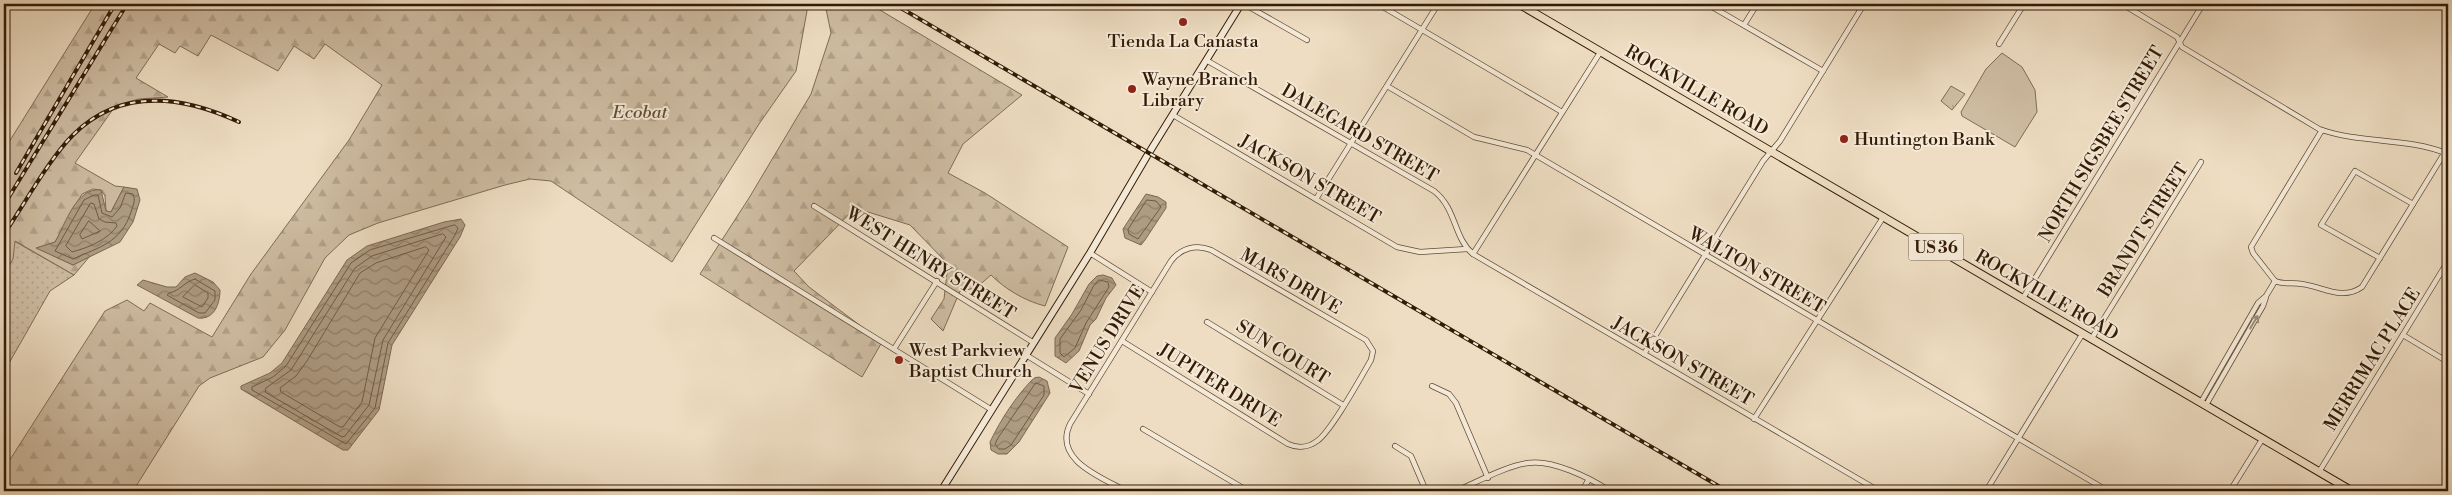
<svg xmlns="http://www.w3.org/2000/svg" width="2452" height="495" viewBox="0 0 2452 495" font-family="'Libre Bodoni',serif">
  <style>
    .grass { fill: url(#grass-dots); stroke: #806c54 }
    .forest { fill: url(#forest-firs); stroke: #806c54 }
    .park { fill: url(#park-tufts); stroke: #806c54 }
    .pitch { fill: #cebca2; stroke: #806c54 }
    .water { fill: url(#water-waves); stroke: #7d6850 }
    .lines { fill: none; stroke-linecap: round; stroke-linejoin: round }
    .shore { stroke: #705b44; stroke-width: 1 }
    .minor-casing { stroke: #624c35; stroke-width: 6 }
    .secondary-casing { stroke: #331b06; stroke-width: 8 }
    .primary-casing { stroke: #331b06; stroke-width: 9 }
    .minor { stroke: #f4e9d7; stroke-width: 4.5 }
    .secondary { stroke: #f4e9d7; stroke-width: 6 }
    .primary { stroke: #eeddc2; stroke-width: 7 }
    .rail-casing { stroke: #331b06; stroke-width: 4 }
    .rail { stroke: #f4e9d7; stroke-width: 2; stroke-dasharray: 5.5; stroke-linecap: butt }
    .oneway { stroke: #9d8c79 }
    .poi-dot { fill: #8f2418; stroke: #f4e9d7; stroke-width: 2 }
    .labels { text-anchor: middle; stroke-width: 4; stroke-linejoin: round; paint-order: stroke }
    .shield { fill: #f4e9d7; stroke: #6d5945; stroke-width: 1 }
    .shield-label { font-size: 16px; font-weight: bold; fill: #331b06 }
    .poi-label { font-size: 18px; fill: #331b06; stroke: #f4e9d7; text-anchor: start }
    .street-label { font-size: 18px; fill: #331b06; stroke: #f4e9d7 }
    .park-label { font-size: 18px; font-style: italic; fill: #624b35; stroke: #f4e9d7 }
  </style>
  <defs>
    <pattern id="grass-dots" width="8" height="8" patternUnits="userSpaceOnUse" patternTransform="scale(1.25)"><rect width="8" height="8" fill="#cebca2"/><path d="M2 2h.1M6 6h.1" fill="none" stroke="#b1a18a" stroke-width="1.8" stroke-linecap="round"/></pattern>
    <pattern id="forest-firs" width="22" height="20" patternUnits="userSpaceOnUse" patternTransform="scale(1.25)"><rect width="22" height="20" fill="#cebca2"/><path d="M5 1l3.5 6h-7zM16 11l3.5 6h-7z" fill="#b1a18a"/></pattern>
    <pattern id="park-tufts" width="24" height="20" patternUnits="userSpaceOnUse" patternTransform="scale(1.25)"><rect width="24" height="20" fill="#cebca2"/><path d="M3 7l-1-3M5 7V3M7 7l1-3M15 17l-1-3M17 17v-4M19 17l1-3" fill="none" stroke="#b1a18a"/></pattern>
    <pattern id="water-waves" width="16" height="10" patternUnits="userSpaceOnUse" patternTransform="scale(1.25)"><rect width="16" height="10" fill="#ae9b82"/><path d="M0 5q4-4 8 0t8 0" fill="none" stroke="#8e7e68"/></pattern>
  </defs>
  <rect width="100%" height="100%" fill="#eeddc2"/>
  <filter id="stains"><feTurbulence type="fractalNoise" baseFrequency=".004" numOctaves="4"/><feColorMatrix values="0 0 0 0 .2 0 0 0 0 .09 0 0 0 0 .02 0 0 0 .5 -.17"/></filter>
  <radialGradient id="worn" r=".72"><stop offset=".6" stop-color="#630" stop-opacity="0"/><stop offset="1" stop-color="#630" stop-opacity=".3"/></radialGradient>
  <path class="grass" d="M14 241 74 275 50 291 4 372V275L7 272Z"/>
  <g class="forest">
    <path d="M95 4H805L807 11 796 71 759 124 672 262 551 181 530 179 505 185 378 223 349 235 325 258 285 330 263 357 210 378 199 386 133 491H4V469L105 311 127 300 144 311 150 303 212 337 251 274 349 140 382 85 325 44 314 59 294 46 278 71 211 35 198 56 180 46 175 53 159 44 136 78 168 97 139 99 116 105 75 163 115 186 124 187 111 212 106 211 105 196 101 190 93 189 82 194 55 242 37 248 73 265 90 256 74 275 15 241 13 259 4 275V150Z"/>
    <path d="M825 4H870L1022 95 963 144 948 173 985 193 1068 247 1045 306C1025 301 1005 289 991 275L976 288 960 291 943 331 931 319 944 299 948 264 910 225 855 208 794 271 809 287 882 342 862 377 700 274 749 198 811 94 831 33Z"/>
  </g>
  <path class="park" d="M1951 86 1965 94 1952 110 1941 101Z"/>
  <path class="pitch" d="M2002 53 2022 67 2035 90 2037 112 2015 147 1962 116 1961 112 1986 69Z"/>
  <g class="water">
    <path d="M124 187 137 189 140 200 133 222 120 242 73 265 36 248 55 242C66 223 76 187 101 190L106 211 111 212Z"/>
    <path d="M1146 194 1158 197 1166 202V208L1145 240 1141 245 1125 238 1123 229Z"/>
    <path d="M461 219 465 225 460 237 392 345 379 410 348 450H343L241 389V386L270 373 282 363 347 260 367 246 444 222Z"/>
    <path d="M195 273 213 282 220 290C220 304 214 320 198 318L137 285 143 280 167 287H176L185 277Z"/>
    <path d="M1103 275 1112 278 1116 285 1106 298 1096 319 1090 325 1079 351 1066 363 1055 356V338L1072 314 1089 284 1097 276Z"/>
    <path d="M1039 377 1047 381 1050 393 1019 442 1007 454H998L991 450 990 442C1001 419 1016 396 1034 378Z"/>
  </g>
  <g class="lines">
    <g class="shore">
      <path d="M126 193 133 194C136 201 133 205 131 212 121 243 99 247 73 259L55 251 84 200 94 195H98L102 213 112 217 120 208Z"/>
      <path d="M1147 200 1156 201 1161 207 1138 239 1129 234 1128 230Z"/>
      <path d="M91 203 94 204 99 219 105 222 116 223 117 226C108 240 87 248 72 252L66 246Z"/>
      <path d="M89 221 100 231 82 239 80 235Z"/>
      <path d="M455 225 458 228 455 235 388 343 375 408 346 444 252 390V387L273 377 286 366 351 263 370 250Z"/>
      <path d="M443 234 446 237 383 340 369 405 345 436 342 437 265 392 266 388 291 370 355 268 372 256Z"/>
      <path d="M426 247 429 250 375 338 362 402 343 427H340L281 392 280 388 296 376 307 361 360 273 376 263Z"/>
      <path d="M195 279 215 291V300L205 313H199L167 295 169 293C180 291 184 282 195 279Z"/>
      <path d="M1099 280 1108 282 1109 287 1086 323 1075 348 1064 357 1060 353V339L1081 310 1093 287Z"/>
      <path d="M195 285 208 293V298L202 307 183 297Z"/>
      <path d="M1036 383 1044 386V395L1011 445 1005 449H999L995 444 998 438Z"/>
    </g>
    <defs>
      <g id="minor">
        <path d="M1244 4 1307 40"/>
        <path d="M1378 4 1562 112"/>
        <path d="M1707 4 1823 71"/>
        <path d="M2122 4 2177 37 2182 47 2319 129C2361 144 2407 137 2448 154"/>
        <path d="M1744 25 1757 4"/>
        <path d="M1999 44 2024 4"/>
        <path d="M1206 60 1434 191C1457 209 1453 237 1473 254L1879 491"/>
        <path d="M1387 86 1474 137 1527 150 2108 491"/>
        <path d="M1173 115 1397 247 1420 252 1467 249"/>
        <path d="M1316 199 1438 4"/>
        <path d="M814 206 1034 343"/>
        <path d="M714 238 992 410"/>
        <path d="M1090 253 1152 292"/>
        <path d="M1473 254 1601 51"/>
        <path d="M2380 258 2321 225 2355 171 2413 204"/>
        <path d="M2275 281C2284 285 2293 282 2302 284 2324 287 2342 301 2362 287L2445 152"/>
        <path d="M2275 281 2253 253 2251 247 2322 130"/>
        <path d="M2023 298 2203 4"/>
        <path d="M1207 322 1343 405"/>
        <path d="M2403 335 2448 362"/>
        <path d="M2092 338 2201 162"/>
        <path d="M1122 341 1288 444C1297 448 1308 448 1317 441 1331 432 1361 377 1371 360L1373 351 1366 340 1211 250C1196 244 1181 248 1171 261L1070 424C1053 460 1101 477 1126 491"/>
        <path d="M894 349 937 281"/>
        <path d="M1644 354 1763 161 1780 141 1864 4"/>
        <path d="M1026 355 1089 394"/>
        <path d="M1432 386 1449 394 1456 403 1488 478"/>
        <path d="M2201 402 2258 303 2266 296 2275 281"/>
        <path d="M2206 405 2263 306 2266 297"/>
        <path d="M1754 419 1884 216"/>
        <path d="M1143 429 1248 491"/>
        <path d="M1395 446 1411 456 1426 491"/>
        <path d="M2319 472 2448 261"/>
        <path d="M1456 491C1477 482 1506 466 1528 463 1552 459 1590 478 1610 491"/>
        <path d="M1582 491 1589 479"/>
        <path d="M1986 491 2083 333"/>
        <path d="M2230 491 2263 438"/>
      </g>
      <path id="secondary" d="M941 491 1090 253 1147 156 1241 4"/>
      <path id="primary" d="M1519 4 2352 491"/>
    </defs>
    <use href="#minor" class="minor-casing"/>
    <use href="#secondary" class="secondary-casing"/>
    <use href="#primary" class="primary-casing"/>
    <use href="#minor" class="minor"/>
    <use href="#secondary" class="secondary"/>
    <use href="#primary" class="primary"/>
    <defs>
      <g id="rail">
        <path d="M894 4 1727 491"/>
        <path d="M16 173 115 4"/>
        <path d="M4 205 127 4"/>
        <path d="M4 234C24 205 49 159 73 135 121 87 183 96 239 122"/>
      </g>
    </defs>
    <use href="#rail" class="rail-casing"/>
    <use href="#rail" class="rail"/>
  </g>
  <defs><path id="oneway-shaft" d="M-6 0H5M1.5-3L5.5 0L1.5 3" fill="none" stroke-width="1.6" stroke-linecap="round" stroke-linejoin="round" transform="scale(1.25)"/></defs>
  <use class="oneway" href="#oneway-shaft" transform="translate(2254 322) rotate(-59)"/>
  <g class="poi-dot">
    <circle cx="1183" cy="22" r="5"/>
    <circle cx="1132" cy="89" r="5"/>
    <circle cx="1844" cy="139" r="5"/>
    <circle cx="899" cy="360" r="5"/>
  </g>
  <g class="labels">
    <rect class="shield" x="1908.5" y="233.5" width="55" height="27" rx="4"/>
    <g class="shield-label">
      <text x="1936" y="253">US 36</text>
    </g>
    <g class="poi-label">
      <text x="1183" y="47" text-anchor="middle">Tienda La Canasta</text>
      <text x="1142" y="85">Wayne Branch<tspan x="1142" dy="21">Library</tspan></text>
      <text x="1854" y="145">Huntington Bank</text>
      <text x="909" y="356">West Parkview<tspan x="909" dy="21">Baptist Church</tspan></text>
    </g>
    <g class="street-label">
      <text transform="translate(1697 90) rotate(30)" y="6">ROCKVILLE ROAD</text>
      <text transform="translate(1360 133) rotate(30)" y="6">DALEGARD STREET</text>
      <text transform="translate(2101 144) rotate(-59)" y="6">NORTH SIGSBEE STREET</text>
      <text transform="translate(1310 179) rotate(30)" y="6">JACKSON STREET</text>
      <text transform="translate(2143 230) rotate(-58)" y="6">BRANDT STREET</text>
      <text transform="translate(931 263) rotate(32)" y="6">WEST HENRY STREET</text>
      <text transform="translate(1757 270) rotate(30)" y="6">WALTON STREET</text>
      <text transform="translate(1291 281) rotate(30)" y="6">MARS DRIVE</text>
      <text transform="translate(2047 295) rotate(30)" y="6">ROCKVILLE ROAD</text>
      <text transform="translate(1107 339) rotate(-58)" y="6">VENUS DRIVE</text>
      <text transform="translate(1283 352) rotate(32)" y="6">SUN COURT</text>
      <text transform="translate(2372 359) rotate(-58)" y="6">MERRIMAC PLACE</text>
      <text transform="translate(1683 361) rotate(30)" y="6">JACKSON STREET</text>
      <text transform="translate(1220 385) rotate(32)" y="6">JUPITER DRIVE</text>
    </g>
    <g class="park-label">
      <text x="640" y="118">Ecobat</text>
    </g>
  </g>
  <rect width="2452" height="495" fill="none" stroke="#eeddc2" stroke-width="20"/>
  <rect x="5" y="5" width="2442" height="485" fill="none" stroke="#331b06" stroke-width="2.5"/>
  <rect x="10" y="10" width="2432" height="475" fill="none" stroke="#331b06"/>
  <rect width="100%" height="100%" filter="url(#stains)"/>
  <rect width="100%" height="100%" fill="url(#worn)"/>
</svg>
